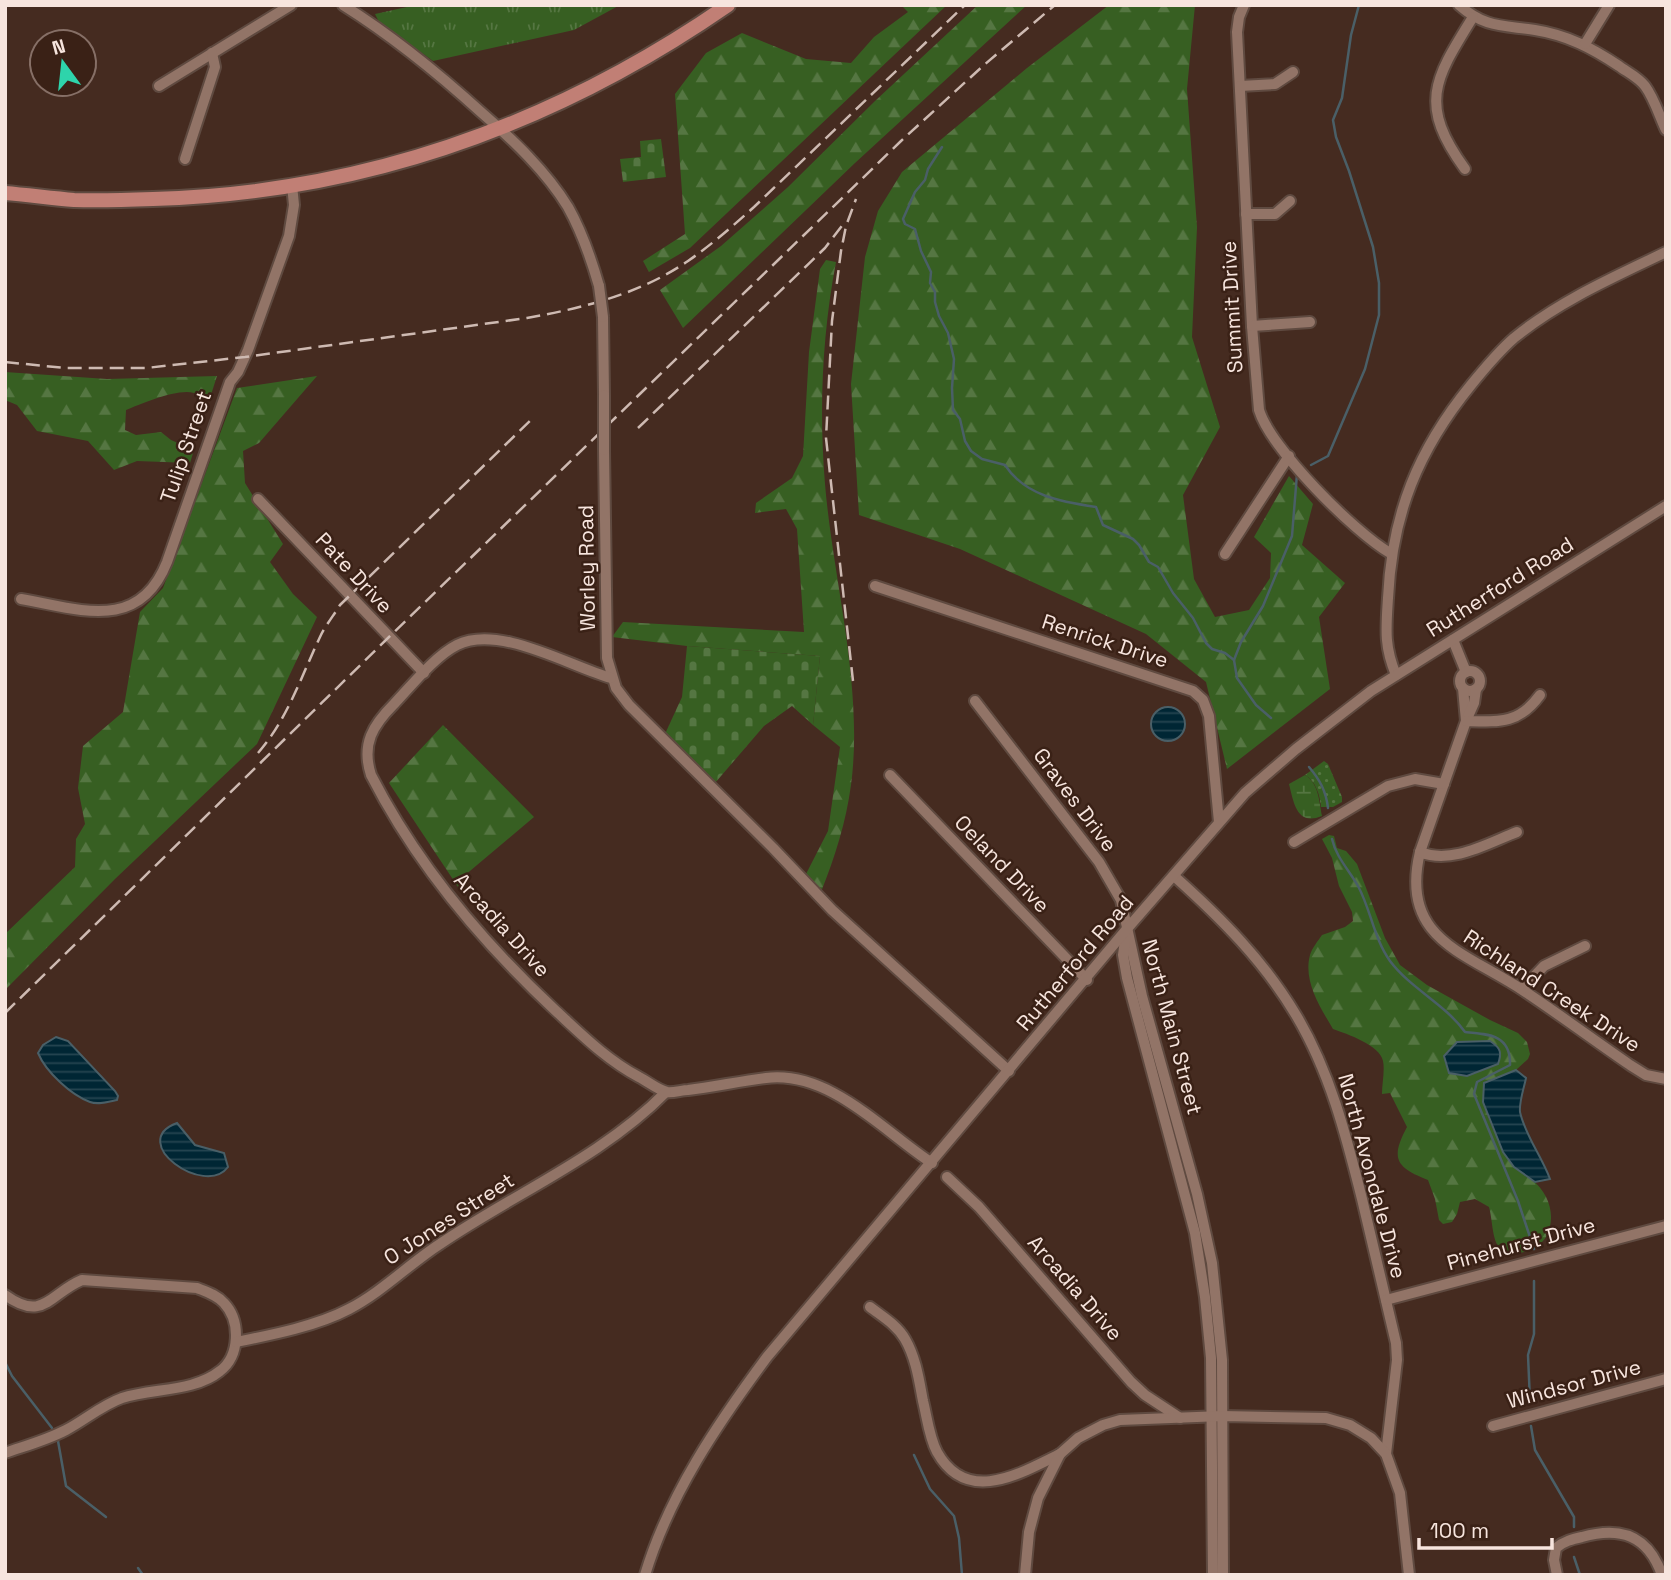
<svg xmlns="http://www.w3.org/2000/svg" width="1671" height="1580" viewBox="0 0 1671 1580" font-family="'Space Grotesk',sans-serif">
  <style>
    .grass { fill: url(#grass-dots) }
    .forest { fill: url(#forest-firs) }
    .wetland { fill: url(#wetland-marsh) }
    .cemetery { fill: url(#cemetery-stones) }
    .park { fill: url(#park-tufts) }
    .water { fill: url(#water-rules); stroke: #4a5f67; stroke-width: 2 }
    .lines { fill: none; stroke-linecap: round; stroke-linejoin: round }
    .stream { stroke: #4a5f67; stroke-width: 2.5 }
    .minor-casing { stroke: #5f4a40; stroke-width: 14 }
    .major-casing { stroke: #5f4a40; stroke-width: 18 }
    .minor { stroke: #927467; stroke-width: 10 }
    .major { stroke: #c17f75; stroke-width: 14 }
    .rail { stroke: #cebab2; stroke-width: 2.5; stroke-dasharray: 14 7; stroke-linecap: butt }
    .minor-bridge-casing { stroke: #5f4a40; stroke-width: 14; stroke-linecap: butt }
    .minor-bridge { stroke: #927467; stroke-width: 10 }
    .labels { text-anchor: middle; stroke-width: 5; stroke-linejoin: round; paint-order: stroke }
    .street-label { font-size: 21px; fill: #f7e5de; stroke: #3a2116 }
  </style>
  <defs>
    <pattern id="grass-dots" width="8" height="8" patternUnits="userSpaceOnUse" patternTransform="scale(1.75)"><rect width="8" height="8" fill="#375f22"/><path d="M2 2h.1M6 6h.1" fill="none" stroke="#557642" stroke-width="1.8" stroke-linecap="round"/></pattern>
    <pattern id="forest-firs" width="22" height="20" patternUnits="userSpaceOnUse" patternTransform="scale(1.75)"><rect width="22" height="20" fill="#375f22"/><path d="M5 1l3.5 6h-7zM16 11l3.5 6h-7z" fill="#557642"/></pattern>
    <pattern id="wetland-marsh" width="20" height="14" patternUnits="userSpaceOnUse" patternTransform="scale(1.75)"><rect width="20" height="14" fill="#375f22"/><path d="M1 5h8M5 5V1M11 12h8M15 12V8" fill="none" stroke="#557642"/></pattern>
    <pattern id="cemetery-stones" width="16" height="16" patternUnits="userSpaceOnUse" patternTransform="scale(1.75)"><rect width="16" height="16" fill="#375f22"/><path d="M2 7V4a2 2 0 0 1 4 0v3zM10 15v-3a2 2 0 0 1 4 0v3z" fill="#557642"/></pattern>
    <pattern id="park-tufts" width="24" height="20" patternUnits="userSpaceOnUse" patternTransform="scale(1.75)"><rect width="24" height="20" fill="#375f22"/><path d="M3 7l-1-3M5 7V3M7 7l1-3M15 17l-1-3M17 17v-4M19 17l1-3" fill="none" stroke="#557642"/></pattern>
    <pattern id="water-rules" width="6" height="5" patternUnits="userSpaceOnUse" patternTransform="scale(1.75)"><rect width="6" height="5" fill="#002634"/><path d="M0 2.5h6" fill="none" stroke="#264551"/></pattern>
  </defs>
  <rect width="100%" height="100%" fill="#452b20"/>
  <path class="grass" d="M1324 761 1328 764 1342 797V802L1333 807H1321C1320 796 1316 781 1305 775Z"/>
  <g class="forest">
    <path d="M901 5H947L690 248 649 272 643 261 685 234 675 94 706 53 742 33 806 59 851 63 874 37 908 12Z"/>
    <path d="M978 5H1027L855 163 683 328 660 290 721 246 788 187 875 101Z"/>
    <path d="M1109 5H1195L1187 89 1197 227 1192 337 1220 427 1183 495 1194 579 1215 617 1249 610 1270 578 1271 553 1254 537 1289 476 1313 504 1302 545 1345 583 1319 617 1330 689 1227 769 1206 682 1146 634 960 549 859 515 851 384 865 257 878 211 902 172 1027 68Z"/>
    <path d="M826 260 836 262C822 335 819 411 825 484 833 580 864 688 851 785 846 822 835 857 821 892L806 874 828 831 840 747 813 725 820 656 687 646 612 637 623 622 804 632 797 529 786 509 755 513 756 503 792 478 803 456 809 352 820 269Z"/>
    <path d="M5 372 107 379 217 376 209 401C201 400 200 395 194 393 178 388 141 404 126 410L125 430 136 435 161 432 171 440 194 450 190 463 137 461 114 470 88 441 37 431 17 405 5 400Z"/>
    <path d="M317 376 259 443 243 451 245 483 283 544 270 562 293 594 317 617 257 744 115 879 5 990V934L75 867 76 839 85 824 78 788 83 746 123 712 140 612 163 588 237 388Z"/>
    <path d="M443 725 534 817 464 876 458 887 389 783Z"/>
    <path d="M1329 835 1334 836 1337 848 1346 851 1357 864 1385 938 1400 965 1427 985 1490 1020 1518 1033 1527 1042 1530 1054 1528 1059 1516 1070 1484 1083C1484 1088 1483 1094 1483 1099 1484 1112 1505 1158 1514 1167 1519 1172 1527 1175 1532 1180 1549 1193 1557 1217 1546 1237 1542 1244 1532 1250 1524 1252 1489 1261 1495 1229 1489 1207L1475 1199 1460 1202 1457 1214 1452 1222 1443 1224 1439 1220 1435 1199 1428 1180C1396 1167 1390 1159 1407 1127L1390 1093 1382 1094C1382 1084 1385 1070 1383 1061 1380 1045 1347 1034 1333 1029 1320 1007 1303 981 1310 955 1312 948 1318 941 1322 935L1345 927 1353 921 1352 912 1339 886 1332 858 1322 839Z"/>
  </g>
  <path class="wetland" d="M1305 775C1319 784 1319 801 1322 816 1297 826 1294 804 1289 784Z"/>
  <g class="cemetery">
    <path d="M661 139 666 177 623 182 620 159 641 157 640 141Z"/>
    <path d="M687 646 820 656 813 725 792 706 764 726 715 783 665 734 682 697Z"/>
  </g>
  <path class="park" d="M416 5H620L574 30 433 61 379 22 375 14Z"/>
  <g class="water">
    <circle cx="1168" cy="724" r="17"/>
    <path d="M56 1037 68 1041 115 1091 118 1096 117 1100C108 1102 98 1105 90 1102 71 1095 46 1072 38 1053L43 1045Z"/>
    <path d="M1490 1041C1501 1048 1502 1053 1498 1064L1467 1076 1449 1073 1444 1056 1457 1042Z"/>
    <path d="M1516 1070 1526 1078C1524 1088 1519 1102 1520 1112 1525 1135 1542 1157 1550 1179L1535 1182 1514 1167 1503 1152 1483 1102 1484 1083Z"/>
    <path d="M177 1123 195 1145 224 1153 228 1167C205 1198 126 1142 177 1123Z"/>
  </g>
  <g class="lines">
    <g class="stream">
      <path d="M942 147 928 169 925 180 915 192 903 219 905 224 915 229 921 251 931 272 930 283 935 292V302L939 316 948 333 954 359 952 388 953 410 960 419 965 441 971 451 982 459 1005 465C1025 496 1062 502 1096 507L1103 525 1133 539 1139 545 1149 562 1158 567 1173 593 1193 618 1206 643 1212 649 1225 653 1234 660"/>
      <path d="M1311 465 1328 456 1365 369 1379 315V283L1373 247 1349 171 1336 137 1333 120 1342 98 1351 35 1359 5"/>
      <path d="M1271 718 1256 705 1237 678 1234 660 1241 642 1263 606 1292 536 1297 474"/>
      <path d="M1309 767C1320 780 1326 791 1328 808"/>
      <path d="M1332 839C1336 857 1349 870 1358 886 1371 910 1374 939 1390 961 1411 989 1445 1004 1465 1032 1489 1034 1511 1035 1510 1065L1477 1082 1474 1094 1518 1201 1534 1249"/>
      <path d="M5 1362 12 1376 52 1428"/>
      <path d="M1530 1401 1528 1355 1534 1334V1281"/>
      <path d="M1531 1426 1535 1450 1574 1517V1527"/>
      <path d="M58 1441 66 1486 106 1517"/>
      <path d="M914 1455 930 1489 954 1516 959 1538 962 1575"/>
      <path d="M1574 1557 1580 1575"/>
      <path d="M138 1568 143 1575"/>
    </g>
    <defs>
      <g id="minor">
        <path d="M343 5C394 37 438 73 482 113 513 140 546 171 568 207 582 232 591 258 599 286"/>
        <path d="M1244 5 1239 17 1237 32 1252 326 1259 410C1271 449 1354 532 1390 553"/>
        <path d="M1459 5C1485 28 1502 25 1535 30 1567 35 1592 48 1619 66 1627 72 1638 77 1645 86 1654 98 1659 115 1666 130"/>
        <path d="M1585 44 1609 5"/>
        <path d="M159 86 291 5"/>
        <path d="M1240 86 1275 84 1293 72"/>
        <path d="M185 159 215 67 212 53"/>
        <path d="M1465 169C1418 104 1434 80 1473 17"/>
        <path d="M1246 214H1275L1290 201"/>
        <path d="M603 317 604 395"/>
        <path d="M1252 326 1310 322"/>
        <path d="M604 450 607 658 616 688 629 705 773 848 832 910 1009 1071"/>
        <path d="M258 499 424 673"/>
        <path d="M1225 554 1289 456"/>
        <path d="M875 586 1193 691 1203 700 1209 716 1219 822"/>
        <path d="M21 599C79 609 139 633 167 562L230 382 238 372 248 350 289 236 294 205 292 185"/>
        <path d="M1453 640 1466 672"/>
        <circle cx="1470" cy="681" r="10"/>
        <path d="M1396 675C1384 646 1386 629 1388 598 1392 514 1418 450 1471 385 1484 369 1498 352 1514 338 1559 301 1614 277 1666 252"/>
        <path d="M611 678C569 666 499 624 457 645 435 656 411 686 394 704 373 725 361 744 371 775 417 865 482 942 556 1011 582 1035 607 1060 639 1077 647 1081 658 1090 667 1092 673 1093 682 1090 688 1090 714 1087 740 1081 766 1078 830 1070 884 1132 932 1163"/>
        <path d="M1463 688 1466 721"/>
        <path d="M1476 689 1474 703 1466 721 1420 852C1399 940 1466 952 1524 991 1560 1015 1595 1041 1630 1065L1646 1075 1666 1079"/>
        <path d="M975 701 1099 862 1121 900 1142 996 1197 1194 1212 1263 1222 1360 1223 1575"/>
        <path d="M1466 721C1499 722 1519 724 1540 695"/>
        <path d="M890 775 1087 980"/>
        <path d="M1294 842 1388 786 1415 779 1444 784"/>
        <path d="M1420 852C1452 865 1488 843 1517 832"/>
        <path d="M1174 876C1221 918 1264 961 1296 1015 1330 1072 1346 1135 1362 1199 1373 1247 1385 1295 1396 1343L1397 1360 1386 1454"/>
        <path d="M1126 933 1123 955 1127 978 1195 1233 1205 1297 1211 1358 1213 1575"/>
        <path d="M1522 989 1544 966 1585 946"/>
        <path d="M947 1177 979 1207 1131 1382 1145 1395 1180 1418"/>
        <path d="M5 1295C44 1323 50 1293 82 1280L197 1288C207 1292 217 1295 224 1303 241 1321 240 1356 220 1371 194 1392 153 1388 122 1398 102 1405 85 1420 66 1430 47 1440 25 1446 5 1453"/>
        <path d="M1386 1300 1666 1226"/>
        <path d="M870 1307C883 1317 897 1325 905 1339 916 1358 919 1380 923 1401 927 1417 929 1437 937 1452 967 1506 1021 1473 1060 1454"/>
        <path d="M236 1342C271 1335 317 1326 349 1309 382 1292 409 1264 440 1244 515 1193 602 1157 666 1092"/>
        <path d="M1493 1426 1666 1379"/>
        <path d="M645 1575C669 1495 718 1423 767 1357L1126 930 1245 793 1296 749 1371 691 1666 506"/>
        <path d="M1025 1575 1029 1532 1038 1498 1060 1454 1078 1438 1103 1425 1120 1420 1222 1416 1326 1418 1350 1425 1371 1438 1386 1454 1400 1493 1409 1575"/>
        <path d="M1557 1575 1554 1560 1556 1548C1564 1541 1573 1539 1582 1537 1620 1526 1648 1535 1662 1575"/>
      </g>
      <path id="major" d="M5 193C28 195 51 198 74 200 100 201 127 200 153 199 364 193 556 124 728 5"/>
    </defs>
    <use href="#minor" class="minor-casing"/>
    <use href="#major" class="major-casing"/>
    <use href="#minor" class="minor"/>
    <use href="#major" class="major"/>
    <g class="rail">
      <path d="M5 362 65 368H146L245 357 527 318C583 308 640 294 688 261 711 245 733 226 754 207L965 5"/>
      <path d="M638 428 825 248 844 223"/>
      <path d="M853 681 826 438 832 321 841 251 846 226 856 199"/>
      <path d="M258 753C287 720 301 677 320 637 325 626 334 615 340 605L534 417"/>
      <path d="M5 1013 389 637 901 141 984 65 1055 5"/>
    </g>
    <defs>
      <g id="minor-bridge">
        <path d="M599 286 603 317"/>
        <path d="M604 395V450"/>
      </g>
    </defs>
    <use href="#minor-bridge" class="minor-bridge-casing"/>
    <use href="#minor-bridge" class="minor-bridge"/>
  </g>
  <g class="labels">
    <g class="street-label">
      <text transform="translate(1232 307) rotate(-93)" y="7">Summit Drive</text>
      <text transform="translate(186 447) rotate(-71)" y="7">Tulip Street</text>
      <text transform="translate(587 568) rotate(-91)" y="7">Worley Road</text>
      <text transform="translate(354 573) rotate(47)" y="7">Pate Drive</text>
      <text transform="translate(1500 587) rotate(-32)" y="7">Rutherford Road</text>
      <text transform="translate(1105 641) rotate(18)" y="7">Renrick Drive</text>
      <text transform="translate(1075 800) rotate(53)" y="7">Graves Drive</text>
      <text transform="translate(1002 864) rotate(46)" y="7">Oeland Drive</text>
      <text transform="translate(502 925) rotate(48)" y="7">Arcadia Drive</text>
      <text transform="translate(1075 963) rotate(-50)" y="7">Rutherford Road</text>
      <text transform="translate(1552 991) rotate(33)" y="7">Richland Creek Drive</text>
      <text transform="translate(1172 1027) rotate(75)" y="7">North Main Street</text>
      <text transform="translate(1372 1176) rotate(75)" y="7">North Avondale Drive</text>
      <text transform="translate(449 1219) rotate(-33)" y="7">O Jones Street</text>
      <text transform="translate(1521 1244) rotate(-15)" y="7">Pinehurst Drive</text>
      <text transform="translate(1075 1288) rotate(49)" y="7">Arcadia Drive</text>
      <text transform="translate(1574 1384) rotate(-15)" y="7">Windsor Drive</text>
    </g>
  </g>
  <rect width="1671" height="1580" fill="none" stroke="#f7e5de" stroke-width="14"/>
  <g transform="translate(63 63) rotate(345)"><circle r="33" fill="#3a2116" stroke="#866f66" stroke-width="2"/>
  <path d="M0-5L12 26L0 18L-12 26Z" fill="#2ed4ab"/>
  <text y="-10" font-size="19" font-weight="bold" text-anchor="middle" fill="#f7e5de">N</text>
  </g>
  <path d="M1419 1538v10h133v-10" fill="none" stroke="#f7e5de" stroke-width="3.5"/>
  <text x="1430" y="1538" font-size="21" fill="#f7e5de" stroke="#3a2116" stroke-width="5" paint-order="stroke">100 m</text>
</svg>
